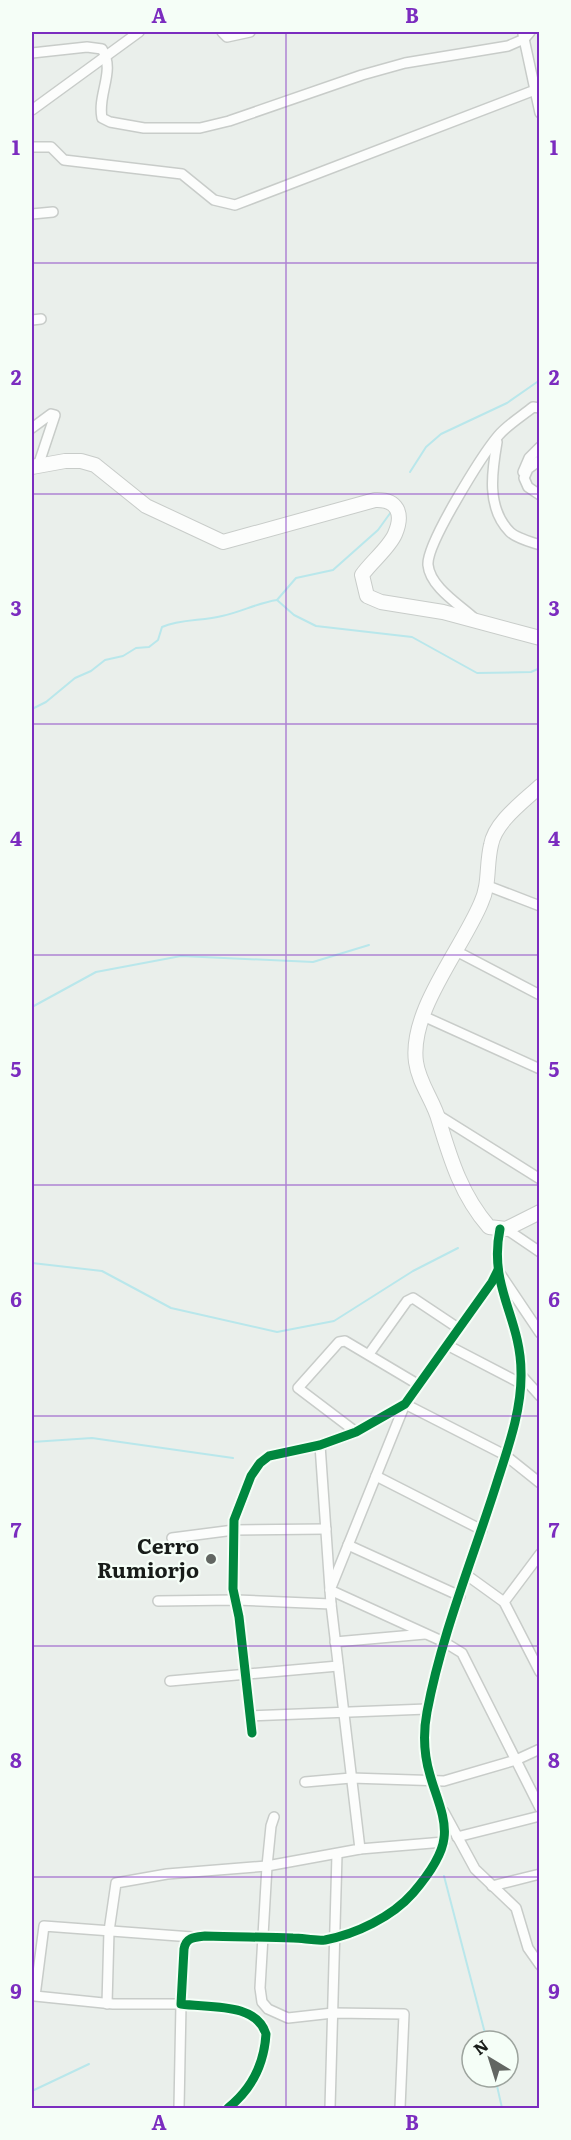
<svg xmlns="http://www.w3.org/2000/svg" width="571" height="2140" viewBox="0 0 571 2140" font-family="Literata,serif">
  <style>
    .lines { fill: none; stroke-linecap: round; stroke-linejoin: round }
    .stream { stroke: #b9e7eb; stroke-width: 2 }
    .street-casing { stroke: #c8ccc9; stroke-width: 12 }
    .secondary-casing { stroke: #c8ccc9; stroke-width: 16 }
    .street { stroke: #fcfdfc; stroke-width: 9 }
    .secondary { stroke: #fcfdfc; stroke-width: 14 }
    .cycleway-casing { stroke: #f5fef7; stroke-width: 13 }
    .cycleway { stroke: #00873e; stroke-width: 9 }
    .grid { fill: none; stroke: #7b2cbf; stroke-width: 1.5; stroke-opacity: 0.55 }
    .poi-dot { fill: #626662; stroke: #f5fef7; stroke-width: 2 }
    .labels { text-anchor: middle; stroke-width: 4.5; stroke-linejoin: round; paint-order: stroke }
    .poi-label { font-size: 21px; font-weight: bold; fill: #181c19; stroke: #f5fef7; text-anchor: end }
    .neatline { fill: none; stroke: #7b2cbf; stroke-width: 2 }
    .grid-label { font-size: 20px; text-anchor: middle; font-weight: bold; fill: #7b2cbf }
  </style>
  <rect width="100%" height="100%" fill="#eaefeb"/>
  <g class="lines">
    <g class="stream">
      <path d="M410 472 426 447 441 434 507 403 540 380"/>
      <path d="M277 600 294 615 316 626 412 637 477 673 531 672 540 668"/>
      <path d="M32 709 46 702 75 678 91 671 105 660 123 656 136 648 149 647 158 640 162 627C180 619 203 621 222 616 241 612 257 603 277 600L296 578 333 570 378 530 391 512"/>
      <path d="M32 1007 96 972 181 956 313 962 369 945"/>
      <path d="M32 1263 102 1271 171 1308 277 1332 334 1321 413 1271 458 1248"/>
      <path d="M32 1442 92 1438 233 1458"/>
      <path d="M444 1876 487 2041"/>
      <path d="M495 2077 502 2108"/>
      <path d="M32 2091 89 2064"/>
    </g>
    <defs>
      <g id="street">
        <path d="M222 32 227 37 250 32"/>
        <path d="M523 34 540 113"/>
        <path d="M32 53 87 47 102 49C116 71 97 94 102 118L110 122 144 128H200L229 121 362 75 405 63 508 46 524 39 530 32"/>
        <path d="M32 110 139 32"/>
        <path d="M32 147H51L64 160 182 174 214 200 235 205 535 90"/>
        <path d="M32 214 53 212"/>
        <path d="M32 320 41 319"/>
        <path d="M32 428 51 414 55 415 38 466"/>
        <path d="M497 442C492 471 486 508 510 532 516 538 531 542 540 545"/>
        <path d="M540 460 528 469 524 478 528 487 540 495"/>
        <path d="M523 472 529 458 540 447"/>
        <path d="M475 619C460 605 430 587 428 565 426 544 483 454 498 436 507 425 522 416 533 407L540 408"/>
        <path d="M488 886 540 906"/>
        <path d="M456 951 540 995"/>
        <path d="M423 1016 540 1069"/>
        <path d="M438 1115 540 1179"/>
        <path d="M506 1229 540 1252"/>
        <path d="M499 1272 540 1333"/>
        <path d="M447 1345 520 1383"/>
        <path d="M369 1354 407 1301 413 1298 458 1328"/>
        <path d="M521 1375 540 1396"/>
        <path d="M356 1432 298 1388 339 1342 345 1341 419 1385"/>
        <path d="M376 1476 482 1530"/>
        <path d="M540 1483 505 1455 405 1404 330 1590 444 1642 462 1653 540 1808"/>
        <path d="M172 1538 234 1530 326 1529"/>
        <path d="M348 1545 460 1596"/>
        <path d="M468 1576 504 1602 540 1672"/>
        <path d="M158 1601 236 1600 331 1604"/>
        <path d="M504 1602 540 1554"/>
        <path d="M335 1642 425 1634"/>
        <path d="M170 1681 338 1666"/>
        <path d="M250 1716 427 1709"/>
        <path d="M252 1733 239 1617 233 1589 234 1520 251 1476 260 1463 269 1456 320 1445 356 1432 405 1404 492 1282 498 1270"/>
        <path d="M305 1782 351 1778 444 1781 516 1760 540 1749"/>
        <path d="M444 1812 475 1869 516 1908 528 1948 540 1965"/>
        <path d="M274 1817 271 1826 267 1866 260 1988 262 2002 268 2009 288 2018 333 2013 404 2014 400 2108"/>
        <path d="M457 1837 540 1816"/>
        <path d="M360 1849 444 1842"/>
        <path d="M492 1886 540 1874"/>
        <path d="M107 2004 109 1931 116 1883 167 1874 267 1866 360 1849 331 1604 320 1445"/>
        <path d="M179 2108 181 2004H113L35 1996 44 1926 192 1937"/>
        <path d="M228 2108C252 2089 264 2065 266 2034 256 2002 209 2008 181 2004L184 1949C186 1937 195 1937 205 1936 234 1937 263 1937 293 1938 303 1938 314 1941 325 1940 356 1934 392 1917 413 1893 425 1879 442 1857 444 1838 447 1818 435 1794 430 1775 424 1755 423 1733 427 1712 442 1632 474 1556 498 1479 509 1445 522 1408 521 1372 521 1318 488 1287 500 1229"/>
        <path d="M330 2108 337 1854"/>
      </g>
      <g id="secondary">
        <path d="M32 467 65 461H81L95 465 146 506 223 542 375 500C397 499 404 513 395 534 389 548 371 562 362 575L367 596 381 602 443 612 540 638"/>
        <path d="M540 786C523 802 495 822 491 845 486 866 490 884 481 903 462 949 409 1011 416 1062 419 1084 434 1101 439 1121 451 1161 462 1196 489 1227L506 1229 540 1212"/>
      </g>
    </defs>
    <use href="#street" class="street-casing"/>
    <use href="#secondary" class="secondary-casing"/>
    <use href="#street" class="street"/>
    <use href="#secondary" class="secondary"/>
    <defs>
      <g id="cycleway">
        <path d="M252 1733 239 1617 233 1589 234 1520 251 1476 260 1463 269 1456 320 1445 356 1432 405 1404 492 1282 498 1270"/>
        <path d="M228 2108C252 2089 264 2065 266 2034 256 2002 209 2008 181 2004L184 1949C186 1937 195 1937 205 1936 234 1937 263 1937 293 1938 303 1938 314 1941 325 1940 356 1934 392 1917 413 1893 425 1879 442 1857 444 1838 447 1818 435 1794 430 1775 424 1755 423 1733 427 1712 442 1632 474 1556 498 1479 509 1445 522 1408 521 1372 521 1318 488 1287 500 1229"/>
      </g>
    </defs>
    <use href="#cycleway" class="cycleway-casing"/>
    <use href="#cycleway" class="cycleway"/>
  </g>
  <path class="grid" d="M286 32V2108M32 263H540M32 494H540M32 724H540M32 955H540M32 1185H540M32 1416H540M32 1646H540M32 1877H540"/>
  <circle class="poi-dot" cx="211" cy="1559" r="6"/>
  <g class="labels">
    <g class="poi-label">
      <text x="199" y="1554">Cerro<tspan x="199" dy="24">Rumiorjo</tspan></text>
    </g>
  </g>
  <rect width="571" height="2140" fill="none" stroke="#f5fef7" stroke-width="66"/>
  <g transform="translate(490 2059) rotate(322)"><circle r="28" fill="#f5fef7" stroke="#9da49e" stroke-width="1.5"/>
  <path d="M0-4.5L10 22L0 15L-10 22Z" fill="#626662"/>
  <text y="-9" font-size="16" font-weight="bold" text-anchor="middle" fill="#181c19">N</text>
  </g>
  <rect x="33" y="33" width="505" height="2074" class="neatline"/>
  <g class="grid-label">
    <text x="159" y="23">A</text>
    <text x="412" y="23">B</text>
    <text x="16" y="155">1</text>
    <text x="554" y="155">1</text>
    <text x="16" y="385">2</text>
    <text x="554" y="385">2</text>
    <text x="16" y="616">3</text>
    <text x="554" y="616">3</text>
    <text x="16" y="846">4</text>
    <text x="554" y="846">4</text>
    <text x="16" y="1077">5</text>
    <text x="554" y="1077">5</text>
    <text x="16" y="1307">6</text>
    <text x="554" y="1307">6</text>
    <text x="16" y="1538">7</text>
    <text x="554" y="1538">7</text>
    <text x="16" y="1768">8</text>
    <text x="554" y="1768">8</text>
    <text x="16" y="1999">9</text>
    <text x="554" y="1999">9</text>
    <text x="159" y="2130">A</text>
    <text x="412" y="2130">B</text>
  </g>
</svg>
